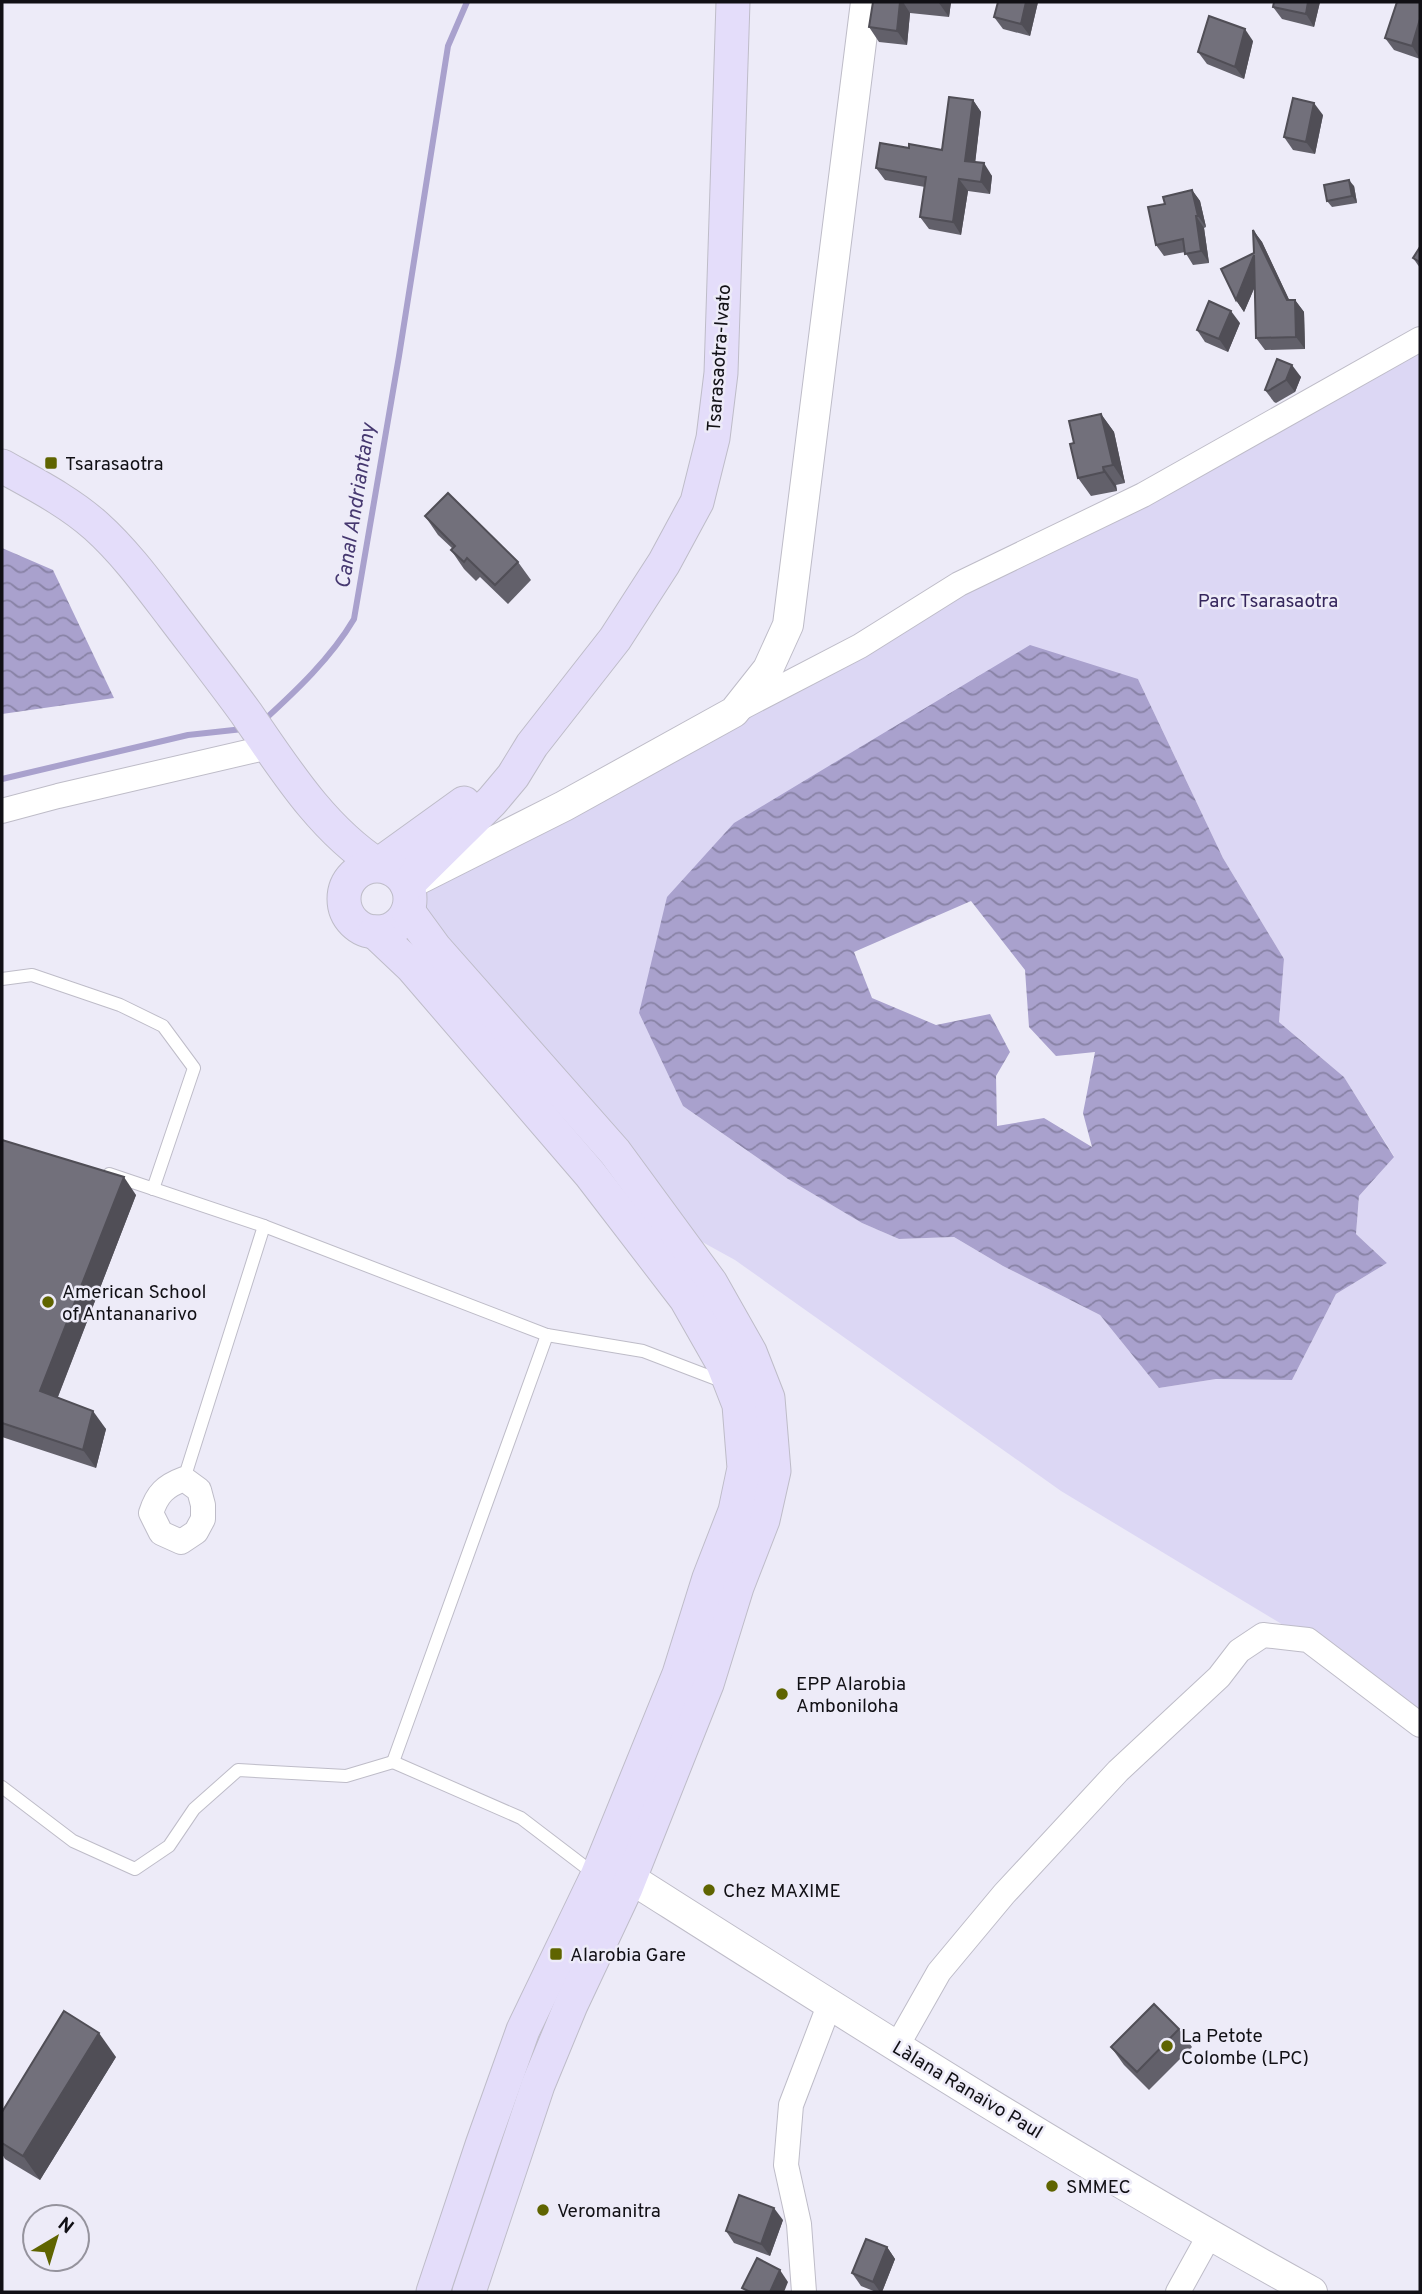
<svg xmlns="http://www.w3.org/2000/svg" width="1422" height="2294" viewBox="0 0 1422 2294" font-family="Overpass,sans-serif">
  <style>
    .park { fill: #dcd7f4; fill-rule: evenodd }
    .water { fill: url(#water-waves); fill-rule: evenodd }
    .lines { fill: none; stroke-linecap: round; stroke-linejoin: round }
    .stream { stroke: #a9a1cd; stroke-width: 6 }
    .service-casing { stroke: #bebcc8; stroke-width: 14 }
    .minor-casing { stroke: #bebcc8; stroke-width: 26 }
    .tertiary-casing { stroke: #bebcc8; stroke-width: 32 }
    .secondary-casing { stroke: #bebcc8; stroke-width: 35 }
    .service { stroke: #fff; stroke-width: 12 }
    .minor { stroke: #fff; stroke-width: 24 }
    .tertiary { stroke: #fff; stroke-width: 30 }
    .secondary { stroke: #e4ddfa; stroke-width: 33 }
    .wall { fill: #62606a }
    .shaded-wall { fill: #504e56 }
    .building { fill: #72707b; stroke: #504e56; stroke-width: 2 }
    .poi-dot { fill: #5f6400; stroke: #edebf8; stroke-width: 2.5 }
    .labels { text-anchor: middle; stroke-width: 5; stroke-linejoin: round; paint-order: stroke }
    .street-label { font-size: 19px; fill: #111015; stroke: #edebf8 }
    .poi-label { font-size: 19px; fill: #111015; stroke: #edebf8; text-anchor: start }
    .park-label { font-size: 19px; fill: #35265c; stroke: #edebf8 }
    .water-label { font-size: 21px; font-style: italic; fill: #463870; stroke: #edebf8 }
  </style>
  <defs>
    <pattern id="water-waves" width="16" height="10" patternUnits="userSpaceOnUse" patternTransform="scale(1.75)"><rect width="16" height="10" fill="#a9a1cd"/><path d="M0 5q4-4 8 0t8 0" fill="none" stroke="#8882a5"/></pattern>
  </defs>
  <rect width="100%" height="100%" fill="#edebf8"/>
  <path class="park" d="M1420 339V1725L1308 1640 1061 1491 735 1260 675 1227 422 907 419 892ZM1138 679 1223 858 1284 959 1279 1022 1344 1077 1394 1156 1359 1196 1356 1234 1387 1263 1336 1294 1292 1380 1216 1379 1159 1388 1100 1315 1003 1266 954 1237 899 1239 862 1223 788 1179 683 1106 639 1013Z"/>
  <g class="water">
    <path d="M2 548 53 570 114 698 2 714Z"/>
    <path d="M1030 645 1138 679 1223 858 1284 959 1279 1022 1344 1077 1394 1157 1359 1196 1356 1234 1387 1263 1336 1294 1292 1380 1216 1379 1159 1388 1100 1315 1003 1266 954 1237 899 1239 862 1223 788 1179 683 1106 639 1013 667 897 734 823ZM971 901 1025 970 1029 1027 1056 1056 1095 1052 1083 1113 1092 1147 1044 1118 997 1126 996 1076 1010 1052 990 1014 936 1025 872 998 854 952Z"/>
  </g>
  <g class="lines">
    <g class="stream">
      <path d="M262 722C296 691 331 658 354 619L399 356 448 46 467 2"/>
      <path d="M2 779 188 735 243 729"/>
    </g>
    <defs>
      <g id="service">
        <path d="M2 979 32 975 120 1005 163 1026 194 1068 153 1189"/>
        <path d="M109 1174 264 1226 547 1335 643 1351 724 1382"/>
        <path d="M547 1335 393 1762 521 1818 597 1876"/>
        <path d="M184 1479 264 1226"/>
        <path d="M2 1787 73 1841 135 1869 169 1846 194 1809 238 1770 346 1776 393 1762"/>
      </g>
      <g id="minor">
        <path d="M737 710 860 646 959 584 1143 495 1420 339"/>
        <path d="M2 811 58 796 269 747"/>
        <path d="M184 1479 199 1490 203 1505V1519L196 1532 181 1542 161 1533 151 1513C157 1494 165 1486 184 1479Z"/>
        <path d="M897 2046 939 1972 1004 1894 1118 1771 1219 1677 1239 1651 1263 1635 1308 1640 1420 1725"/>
        <path d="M804 2292 799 2224 786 2165 791 2105 830 2003"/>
        <path d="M1178 2292 1209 2236"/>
      </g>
      <g id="tertiary">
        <path d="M419 879 564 806 734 712 768 669 788 625 866 2"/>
        <path d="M630 1878C854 2020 1079 2164 1312 2292"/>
      </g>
      <g id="secondary">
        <path d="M2 466C34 484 68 501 96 526 125 552 149 585 172 615 197 648 222 680 246 713 284 768 321 828 378 865"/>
        <path d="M378 865 464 803"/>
        <circle cx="377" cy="899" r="33"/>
        <path d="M407 885 492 801 513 776 532 745 615 639 664 563 697 502 713 438 721 373 733 2"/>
        <path d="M408 911 435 948 615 1152 711 1283 750 1352 768 1398 774 1471 763 1520 737 1587 707 1684 626 1888 571 2005 538 2085 469 2292"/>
        <path d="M375 932 412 967 590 1174 686 1299 723 1364 739 1405 744 1468 735 1511 709 1578 679 1674 597 1876 523 2030 482 2145 433 2292"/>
      </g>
    </defs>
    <use href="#service" class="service-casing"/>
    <use href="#minor" class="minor-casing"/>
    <use href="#tertiary" class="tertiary-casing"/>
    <use href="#secondary" class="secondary-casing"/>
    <use href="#service" class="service"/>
    <use href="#minor" class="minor"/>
    <use href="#tertiary" class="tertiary"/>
    <use href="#secondary" class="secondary"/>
  </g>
  <g class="wall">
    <path d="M873 2H951L949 17 910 13 907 45 879 42 869 27Z"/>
    <path d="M998 2H1038L1030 36 1003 29 994 17Z"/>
    <path d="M1274 2H1320L1314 27 1282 19 1273 7Z"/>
    <path d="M1420 2V59L1394 50 1385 38Z"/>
    <path d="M1253 41 1244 79 1207 64 1198 52Z"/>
    <path d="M973 100 981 112 975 162 992 176 990 194 968 191 961 235 929 229 920 217 925 187 885 180 876 168 909 148 942 150Z"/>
    <path d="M1323 115 1315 154 1293 150 1284 137Z"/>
    <path d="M1354 186 1357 203 1332 207 1327 201Z"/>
    <path d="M1192 190 1200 201 1206 227 1204 228 1209 263 1193 265 1185 252 1164 256 1156 245 1165 204Z"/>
    <path d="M1253 230 1262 242 1289 300H1295L1304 312 1305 349 1265 350 1256 338 1255 286 1244 312 1236 300 1254 253Z"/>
    <path d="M1420 247V268L1413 258Z"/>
    <path d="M1240 323 1228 352 1205 342 1197 330Z"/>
    <path d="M1277 359 1301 377 1295 392 1276 403 1274 402 1265 390Z"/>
    <path d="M1101 414 1114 432 1125 483 1116 485 1117 491 1091 496 1078 478 1074 443Z"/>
    <path d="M425 516 518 562 531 580 508 604 480 577 476 581 464 569 451 550 453 549 438 535Z"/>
    <path d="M2 1140 136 1195 58 1397 106 1429 96 1468 2 1437Z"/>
    <path d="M1179 2029 1192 2047 1149 2090 1124 2065 1111 2047Z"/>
    <path d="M116 2057 40 2180 5 2159 2 2154V2112Z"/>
    <path d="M783 2220 770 2256 734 2243 726 2231Z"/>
    <path d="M887 2247 895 2259 882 2292H876L861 2286 852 2273Z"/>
  </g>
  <g class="shaded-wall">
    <path d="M900 2H903L910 13 907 45 897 31Z"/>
    <path d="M939 2H951L949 17 939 3Z"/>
    <path d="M1026 2H1038L1030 36 1021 24Z"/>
    <path d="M1308 2H1320L1314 27 1306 14Z"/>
    <path d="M1420 19V59L1412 46Z"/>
    <path d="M1245 29 1253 41 1244 79 1235 67Z"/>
    <path d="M973 100 981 112 974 173 965 161Z"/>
    <path d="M1314 103 1323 115 1315 154 1306 142Z"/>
    <path d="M984 163 992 176 990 194 981 182Z"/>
    <path d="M959 179 968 191 961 235 953 222Z"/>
    <path d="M1349 180 1354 186 1357 203 1352 196Z"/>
    <path d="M1192 190 1200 201 1206 227 1198 216Z"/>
    <path d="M1196 216 1204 228 1209 263 1201 251Z"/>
    <path d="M1253 230 1262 242 1295 312 1287 300Z"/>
    <path d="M1254 255 1263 268 1244 312 1236 300Z"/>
    <path d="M1295 300 1304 312 1305 349 1296 337Z"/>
    <path d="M1231 311 1240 323 1228 352 1219 339Z"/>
    <path d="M1292 365 1301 377 1295 392 1286 380Z"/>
    <path d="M1101 414 1114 432 1125 483 1113 465Z"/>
    <path d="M1103 467 1116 485 1117 491 1104 472Z"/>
    <path d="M124 1177 136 1195 53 1409 40 1391Z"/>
    <path d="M93 1411 106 1429 96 1468 83 1450Z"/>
    <path d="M99 2033 116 2057 40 2180 23 2156Z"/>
    <path d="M774 2208 783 2220 770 2256 761 2244Z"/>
    <path d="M887 2247 895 2259 882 2292H880L873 2282Z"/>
    <path d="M780 2270 788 2282 784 2292H770Z"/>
  </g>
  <g class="building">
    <path d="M873 2H900L897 31 869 27Z"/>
    <path d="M998 2H1026L1021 24 994 17Z"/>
    <path d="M1274 2H1308L1306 14 1273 7Z"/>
    <path d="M1397 2H1420V19L1412 46 1385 38Z"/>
    <path d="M1209 16 1245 29 1235 67 1198 52Z"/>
    <path d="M949 97 973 100 965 161 984 163 981 182 959 179 953 222 920 217 926 177 876 168 880 143 909 148V144L942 150Z"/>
    <path d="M1293 98 1314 103 1306 142 1284 137Z"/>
    <path d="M1349 180 1352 196 1327 201 1324 185Z"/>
    <path d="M1192 190 1198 216H1196L1201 251 1185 254 1183 239 1156 245 1148 207 1165 204 1163 197Z"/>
    <path d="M1253 230 1287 300H1295L1296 337 1256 338 1254 255 1236 300 1221 269 1254 253Z"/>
    <path d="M1420 247V262L1413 258Z"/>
    <path d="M1209 301 1231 311 1219 339 1197 330Z"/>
    <path d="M1277 359 1292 365 1286 380 1268 391 1265 390Z"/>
    <path d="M1101 414 1113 465 1103 467 1104 472 1078 478 1070 444 1074 443 1069 421Z"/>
    <path d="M448 493 518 562 495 585 467 558 464 562 451 550 455 546 425 516Z"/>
    <path d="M2 1140 124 1177 40 1391 93 1411 83 1450 2 1423Z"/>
    <path d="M1154 2004 1179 2029 1137 2072 1111 2047Z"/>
    <path d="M64 2011 99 2033 23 2156 2 2143V2112Z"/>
    <path d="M739 2195 774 2208 761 2244 726 2231Z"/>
    <path d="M866 2239 887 2247 873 2282 852 2273Z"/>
    <path d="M757 2258 780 2270 770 2292H750L742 2288Z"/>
  </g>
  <g class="poi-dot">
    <rect x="44" y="456" width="14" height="14" rx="3.5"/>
    <circle cx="48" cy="1302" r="7"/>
    <circle cx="782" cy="1694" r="7"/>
    <circle cx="709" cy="1890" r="7"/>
    <rect x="549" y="1947" width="14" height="14" rx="3.5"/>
    <circle cx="1167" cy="2046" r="7"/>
    <circle cx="1052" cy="2186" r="7"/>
    <circle cx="543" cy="2210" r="7"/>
  </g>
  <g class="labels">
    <g class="street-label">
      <text transform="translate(718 358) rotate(-86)" y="7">Tsarasaotra-Ivato</text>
      <text transform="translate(968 2089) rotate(31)" y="7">Làlana Ranaivo Paul</text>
    </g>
    <g class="poi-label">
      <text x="65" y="470">Tsarasaotra</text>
      <text x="62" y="1298">American School<tspan x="62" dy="22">of Antananarivo</tspan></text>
      <text x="796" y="1690">EPP Alarobia<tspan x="796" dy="22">Amboniloha</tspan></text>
      <text x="723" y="1897">Chez MAXIME</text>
      <text x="570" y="1961">Alarobia Gare</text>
      <text x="1181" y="2042">La Petote<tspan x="1181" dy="22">Colombe (LPC)</tspan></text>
      <text x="1066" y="2193">SMMEC</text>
      <text x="557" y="2217">Veromanitra</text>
    </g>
    <g class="park-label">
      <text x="1268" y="607">Parc Tsarasaotra</text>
    </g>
    <g class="water-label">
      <text transform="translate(355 506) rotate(-81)" y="7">Canal Andriantany</text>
    </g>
  </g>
  <rect width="1422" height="2294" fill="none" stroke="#111015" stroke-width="7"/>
  <g transform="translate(56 2238) rotate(38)"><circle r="33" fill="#edebf8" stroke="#95939d" stroke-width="2"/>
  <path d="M0-5L12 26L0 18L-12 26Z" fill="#5f6400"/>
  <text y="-10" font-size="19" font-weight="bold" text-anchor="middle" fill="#111015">N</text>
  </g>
</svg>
